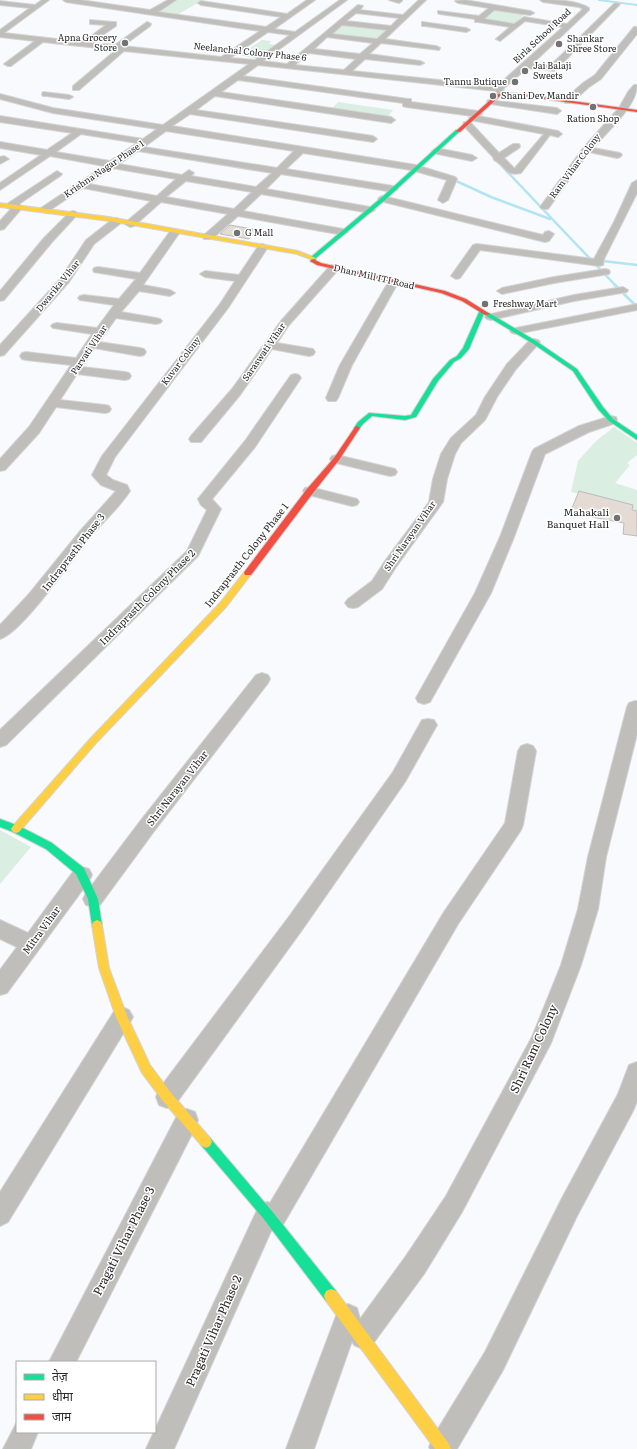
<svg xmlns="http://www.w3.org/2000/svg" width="637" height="1449" viewBox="0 0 637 1449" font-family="Literata,'Noto Sans Devanagari',serif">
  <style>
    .green { fill: #daeee2 }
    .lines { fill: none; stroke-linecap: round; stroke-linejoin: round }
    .stream-far2 { stroke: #b2e4f2; stroke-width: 2 }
    .stream-far1 { stroke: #b2e4f2; stroke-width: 2.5 }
    .stream { stroke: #b2e4f2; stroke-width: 3 }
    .building { fill: #e4dbd5; stroke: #bcbcbd }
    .street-casing { stroke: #d4d4d6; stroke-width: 2 }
    .fast-casing { stroke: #d4d4d6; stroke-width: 2 }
    .slow-casing { stroke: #d4d4d6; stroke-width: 2 }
    .jam-casing { stroke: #d4d4d6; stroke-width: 2 }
    .street { fill: #bfbeba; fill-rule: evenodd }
    .fast { fill: #16e098; fill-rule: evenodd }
    .slow { fill: #ffcf43; fill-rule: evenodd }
    .jam { fill: #f24e42; fill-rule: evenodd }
    .poi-dot { fill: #727274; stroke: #fff; stroke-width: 1.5 }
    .labels { text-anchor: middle; stroke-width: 3; stroke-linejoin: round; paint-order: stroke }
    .far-street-label { font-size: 9px; fill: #29292b; stroke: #fff }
    .far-poi-label { font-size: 9px; fill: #29292b; stroke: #fff; text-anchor: start }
    .poi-label { font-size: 10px; fill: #29292b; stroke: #fff; text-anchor: end }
    .street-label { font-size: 10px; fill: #29292b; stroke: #fff }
    .near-street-label { font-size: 12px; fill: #29292b; stroke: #fff }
  </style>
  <rect width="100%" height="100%" fill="#f9fafd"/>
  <g class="green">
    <path d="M176 0H203L177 15 155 12Z"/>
    <path d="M495 10 525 14 514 24 484 20Z"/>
    <path d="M343 24 388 29 377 40 332 35Z"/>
    <path d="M262 40 271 41 269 44 278 45 259 59 239 55Z"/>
    <path d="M338 102 393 110 387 118 331 110Z"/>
    <path d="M614 427 637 443V455L627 463 630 465 615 483 637 490V511L632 510 633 506 571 492 578 461 596 441Z"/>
    <path d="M0 830 31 847 0 884Z"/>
  </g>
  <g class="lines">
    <g class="stream-far2">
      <path d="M599 0 637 5"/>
      <path d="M332 7 340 0"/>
    </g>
    <g class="stream-far1">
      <path d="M497 161 616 286"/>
      <path d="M454 180 491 197 550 219"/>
      <path d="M603 261 637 265"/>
    </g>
    <path class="stream" d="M615 285 637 307"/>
  </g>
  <g class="building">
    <path d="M230 225 258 230 249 239 220 234Z"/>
    <path d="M579 491 633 505 632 510 637 511V536L623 534 624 523 570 513Z"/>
  </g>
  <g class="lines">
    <defs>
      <g id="street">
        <path d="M42 0H49L4 33 83 42 106 25 90 24V20L113 22H116V26L91 43 115 45 147 22 151 24 150 26 123 46 221 57 260 31 66 2 63 0H80L150 10 168 0H176L158 12 266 27 281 17 201 5 198 3 201 1 287 14 307 0H315L274 29 295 32 340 0H347L263 61 287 64 358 5 363 6 360 10 403 15 419 0H426L385 39 436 46 440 48 439 50 381 43 369 54 420 61 424 63 420 65 365 59 352 71 497 86 563 27 525 21 500 41 496 39 510 27 478 22H475V19L440 14 438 13V11L479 16 489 8 458 3 455 1 465 0 530 11 534 13 530 15 494 10 484 19 514 24 524 17 567 24 583 9 579 7 543 2 540 0C556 0 576 0 589 8V10L532 64 550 66 615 3 620 4 555 71 527 68 503 89 506 94 502 96H499L496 91 258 65 243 76 408 99H411V102L478 111 482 114 478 116 558 131 562 134 558 137 550 135 521 173C504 177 506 165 494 160L493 157 464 126 463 124 464 122H470L499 153 513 144H519L520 146 519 148 504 158 514 168H515L544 134 470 120 469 118 472 116 406 107 403 106V103L238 80 221 92 391 117 395 120 391 123 215 96 196 110 373 136 377 139 373 142 190 114 172 126 416 165 455 177 457 179 448 200 443 203 438 200 447 180 411 170 303 153 286 169 393 186 398 189 393 192 281 174 266 189 370 207 375 210 370 213 261 194 243 211 343 229 348 232 343 235 238 216 212 239H204L203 237 204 235 228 214 161 202 134 226 130 227 125 224 126 222 151 201 83 188 47 212H41L39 210 41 208 104 166 50 156 0 190V183L41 155 0 148V142L47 150 72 133 0 122V116L143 139 157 129 53 113 0 99V94L53 108 163 125 249 64 124 51 79 90H73V86L116 50 43 42 11 66H8L4 64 35 41 0 37V30L30 8 0 5V1L35 5ZM356 13 399 18 391 26 346 21ZM342 25 387 30 377 39 332 34ZM268 32 290 35 255 60 230 58ZM327 37 373 43 360 54 314 49ZM309 53 356 59 344 70 295 65ZM166 131 294 151 277 168 144 147ZM81 134 137 143 110 161 56 152ZM138 151 272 173 256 187 191 176 194 173 189 170 182 175 119 164ZM112 168 176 179 157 196 89 184ZM186 181 252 192 234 209 166 197Z"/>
        <path d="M389 0H402V1L399 3Z"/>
        <path d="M422 22 466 28 470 30 466 32 425 26H422Z"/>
        <path d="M634 27H637V34L601 79 589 87 571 103H565L564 101 565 99 583 83 595 75Z"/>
        <path d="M634 85H637C637 106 607 132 593 148L620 153 622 155 620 157 617 158 589 152 548 209H542L540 207 584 147 619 108 628 92Z"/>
        <path d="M43 92 69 95 73 97 69 99 46 96H43L42 94Z"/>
        <path d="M488 100 557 108 561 111 557 114 491 104 487 102Z"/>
        <path d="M436 148 472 155 477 158 472 161 433 153 432 151Z"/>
        <path d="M4 156 9 159 0 164V157Z"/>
        <path d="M57 171 62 174 60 176 19 204 23 207 21 209 4 229 0 230V221L11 209 7 208 5 206 7 204Z"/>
        <path d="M637 180V193L604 259 603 265 599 266 480 250 460 278 456 279 451 276 473 245 477 244 594 259 614 222 632 183Z"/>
        <path d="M383 196 543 235 545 232 549 231 554 234 549 241 545 242 380 201 378 199 380 197Z"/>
        <path d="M73 211 76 212 78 214 76 216 52 242 4 300 0 301V291L44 238 70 212Z"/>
        <path d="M117 218 122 221 121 223 94 244 69 282 4 355 0 356V345L61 278 86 240 113 219Z"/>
        <path d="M175 229 180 232 143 285 170 290 175 293 170 296 139 291 121 312 156 318 160 319 162 321 160 323 156 324 116 318 99 342 140 348 144 349 146 352 144 355 140 356 94 348 82 367 125 372 129 373 131 376 129 379 125 380 77 374 60 400 105 405 109 406 111 409 109 412 105 413 56 407 39 433 5 470 0 471V459L29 427 71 365 26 360 22 359 20 356 22 353 26 352 76 358 92 334 53 328 51 326 53 324 57 323 97 328 114 305 80 300 78 298 80 296 84 295 119 299 136 279 94 272 93 270 94 268 98 267 140 273 171 230Z"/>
        <path d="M263 244 268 247 228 308 115 457 106 475 113 480 127 485 130 491C119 508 103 522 90 537 73 558 22 633 0 639V625L29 594 81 530 116 491 101 485 92 475 102 456 220 304 235 281 205 277 200 274 205 271 239 275 259 245Z"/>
        <path d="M334 265 338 266 339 268 338 270 289 325 277 343 313 349 315 352 313 355 309 356 272 349 240 395 201 442H191L189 439 191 436 232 389 281 321 330 266Z"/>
        <path d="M605 269 609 270 610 272 609 274 554 283 502 294 497 291 502 288 554 277Z"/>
        <path d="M394 278 399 281 352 365 338 398 336 401H328L326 398 340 365 389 281Z"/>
        <path d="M623 287 628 290 627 292 574 301 491 320 487 319 485 317 487 315 574 295Z"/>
        <path d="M637 304V310L516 334 512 333 510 331 512 329 516 328Z"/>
        <path d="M534 339 538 340 540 342 516 369 497 397 485 420 461 443 455 454 447 479 443 502 396 567 382 589 358 607 353 608 348 607 345 603 348 599 372 581 385 561 429 502 433 479 441 454 451 438 476 415 485 397 507 364 530 340Z"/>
        <path d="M295 374 299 375 301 378 255 447 212 499 221 509 198 556 6 745 0 747V730L187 551 207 510 201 505 198 499 245 441 291 375Z"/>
        <path d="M611 416 616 417 617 420 616 423 589 432 545 454 514 537 491 593 430 702 424 704 418 702 416 698 475 593 500 537 532 452 534 449 579 426Z"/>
        <path d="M337 455 395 469 397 472 395 475 390 476 332 462 330 459 332 456Z"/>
        <path d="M310 487 357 499 359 502 357 505 352 506 305 494 303 491 305 488Z"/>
        <path d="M262 673 268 675 270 679 268 683 155 830 100 905 93 907 86 905 83 899 86 893 141 820 256 675Z"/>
        <path d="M635 701H637V734L606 857 598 909 581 965 551 1043 462 1212 424 1274 372 1345 363 1349 354 1345 352 1341 314 1449H286L339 1308 348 1304 357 1308 360 1319 406 1256 446 1196 532 1037 561 965 578 909 588 857 627 707 629 703Z"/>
        <path d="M428 719 434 720 437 725 405 782 302 930 175 1105 167 1108 159 1105 156 1097 159 1089 288 918 393 772 422 720Z"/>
        <path d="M527 744 533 746 536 751 523 825 521 830 458 924 281 1228 271 1231 174 1449H146L259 1206 267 1202 270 1203 444 912 505 823 518 751 521 746Z"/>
        <path d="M82 867 89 869 92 875 89 881 7 993 0 995V970L17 947 0 939V920L28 933 75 869Z"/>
        <path d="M122 1007 129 1010 133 1017 129 1024 8 1222 0 1226V1192L115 1010Z"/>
        <path d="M637 1062V1101L634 1109 577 1216 503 1370 457 1449H430L429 1447 433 1437 485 1352 561 1200 618 1094 629 1065Z"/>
        <path d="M187 1109 195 1112 198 1120 195 1128 76 1362H49L179 1112Z"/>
        <path d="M17 1422V1432H38L31 1449H3Z"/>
      </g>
      <g id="fast">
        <path d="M456 130 460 131 385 200 316 258 315 262H311V257L381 198Z"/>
        <path d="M480 310 485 311 469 349 461 358 454 362 438 381 416 417 405 420 372 416 363 424 359 429H355L354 428 358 422 369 413 405 416 411 415 433 379 450 360 457 356 463 348Z"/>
        <path d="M485 313H489L536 341 577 369 603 407 613 419 637 435V440L609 421 598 409 573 371 532 343 485 315Z"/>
        <path d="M0 819 19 826 52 843 84 868 98 899 102 925 101 928 97 930 93 928 92 925 88 899 76 874 46 849 13 832 0 827Z"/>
        <path d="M206 1136 210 1138 271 1210 336 1291 338 1296 336 1301 331 1303 326 1301 263 1218 202 1146 200 1142 202 1138Z"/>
      </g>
      <g id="slow">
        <path d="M0 203 109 217 298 251 316 258 313 260 297 254 109 221 0 207Z"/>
        <path d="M248 570 252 573 226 607 96 743 19 832 16 833 13 832 11 829 13 826 90 739 220 603 245 571Z"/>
        <path d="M97 920 101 922 102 925 109 968 127 1016 150 1065 171 1093 210 1138 212 1142 210 1146 206 1148 202 1146 163 1101 142 1073 116 1017 99 968 92 925 93 922Z"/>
        <path d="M331 1289 336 1291 449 1444 451 1449H435L326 1301 324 1296 326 1291Z"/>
      </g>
      <g id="jam">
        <path d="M515 93 637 110V112L515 95 500 96 460 132 456 131 497 94Z"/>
        <path d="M313 259 321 263 445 291 466 299 490 314 485 315 462 301 441 293 317 265 310 261Z"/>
        <path d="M357 426 360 428 339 460 313 493 251 575H245L244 573 245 571 307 489 334 458 355 427Z"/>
      </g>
    </defs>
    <use href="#street" class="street-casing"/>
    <use href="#fast" class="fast-casing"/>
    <use href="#slow" class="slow-casing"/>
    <use href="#jam" class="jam-casing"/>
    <use href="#street" class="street"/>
    <use href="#fast" class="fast"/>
    <use href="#slow" class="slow"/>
    <use href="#jam" class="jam"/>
  </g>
  <g class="poi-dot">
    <circle cx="125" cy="43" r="4"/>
    <circle cx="559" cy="44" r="4"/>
    <circle cx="525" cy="71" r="4"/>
    <circle cx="515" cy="82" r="4"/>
    <circle cx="493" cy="96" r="4"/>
    <circle cx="593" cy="107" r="4"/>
    <circle cx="237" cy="233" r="4"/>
    <circle cx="485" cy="304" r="4"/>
    <circle cx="617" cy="518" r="4"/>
  </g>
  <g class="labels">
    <g class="far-street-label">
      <text transform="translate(542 36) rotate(-43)" y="3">Birla School Road</text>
      <text transform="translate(250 52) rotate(6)" y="3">Neelanchal Colony Phase 6</text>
      <text transform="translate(575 166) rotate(-53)" y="3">Ram Vihar Colony</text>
      <text transform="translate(104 169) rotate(-34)" y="3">Krishna Nagar Phase 1</text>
      <text transform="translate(374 277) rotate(13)" y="3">Dhan Mill ITI Road</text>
      <text transform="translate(58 286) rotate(-51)" y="3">Dwarika Vihar</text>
      <text transform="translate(89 350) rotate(-56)" y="3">Parvati Vihar</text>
      <text transform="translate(264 352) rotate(-55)" y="3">Saraswati Vihar</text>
      <text transform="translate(181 361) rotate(-53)" y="3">Kuvar Colony</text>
      <text transform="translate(410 536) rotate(-55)" y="3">Shri Narayan Vihar</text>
    </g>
    <g class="far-poi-label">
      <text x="117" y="41" text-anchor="end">Apna Grocery<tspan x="117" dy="10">Store</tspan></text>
      <text x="567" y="42">Shankar<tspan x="567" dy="10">Shree Store</tspan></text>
      <text x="533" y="69">Jai Balaji<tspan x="533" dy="10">Sweets</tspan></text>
      <text x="507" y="85" text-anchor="end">Tannu Butique</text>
      <text x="501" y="99">Shani Dev Mandir</text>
      <text x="593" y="122" text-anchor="middle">Ration Shop</text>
      <text x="245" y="236">G Mall</text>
      <text x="493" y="307">Freshway Mart</text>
    </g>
    <g class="poi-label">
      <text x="609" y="516">Mahakali<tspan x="609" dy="12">Banquet Hall</tspan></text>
    </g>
    <g class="street-label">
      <text transform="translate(73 552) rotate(-52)" y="4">Indraprasth Phase 3</text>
      <text transform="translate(246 555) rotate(-52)" y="4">Indraprasth Colony Phase 1</text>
      <text transform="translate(147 597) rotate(-45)" y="4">Indraprasth Colony Phase 2</text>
      <text transform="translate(177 788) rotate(-52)" y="4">Shri Narayan Vihar</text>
      <text transform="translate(41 930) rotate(-54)" y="4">Mitra Vihar</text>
    </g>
    <g class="near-street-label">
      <text transform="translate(534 1049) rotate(-65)" y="4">Shri Ram Colony</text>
      <text transform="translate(124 1241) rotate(-63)" y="4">Pragati Vihar Phase 3</text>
      <text transform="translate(214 1331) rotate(-66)" y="4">Pragati Vihar Phase 2</text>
    </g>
  </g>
  <rect x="16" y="1361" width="140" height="72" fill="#ffffff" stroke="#a9a9aa"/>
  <rect x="24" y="1374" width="20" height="6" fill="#16e098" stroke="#a9a9aa"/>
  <text x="52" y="1381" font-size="12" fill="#29292b">तेज़</text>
  <rect x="24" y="1394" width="20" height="6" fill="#ffcf43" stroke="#a9a9aa"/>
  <text x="52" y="1401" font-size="12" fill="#29292b">धीमा</text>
  <rect x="24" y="1414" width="20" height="6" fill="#f24e42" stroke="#a9a9aa"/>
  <text x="52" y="1421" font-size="12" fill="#29292b">जाम</text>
</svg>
